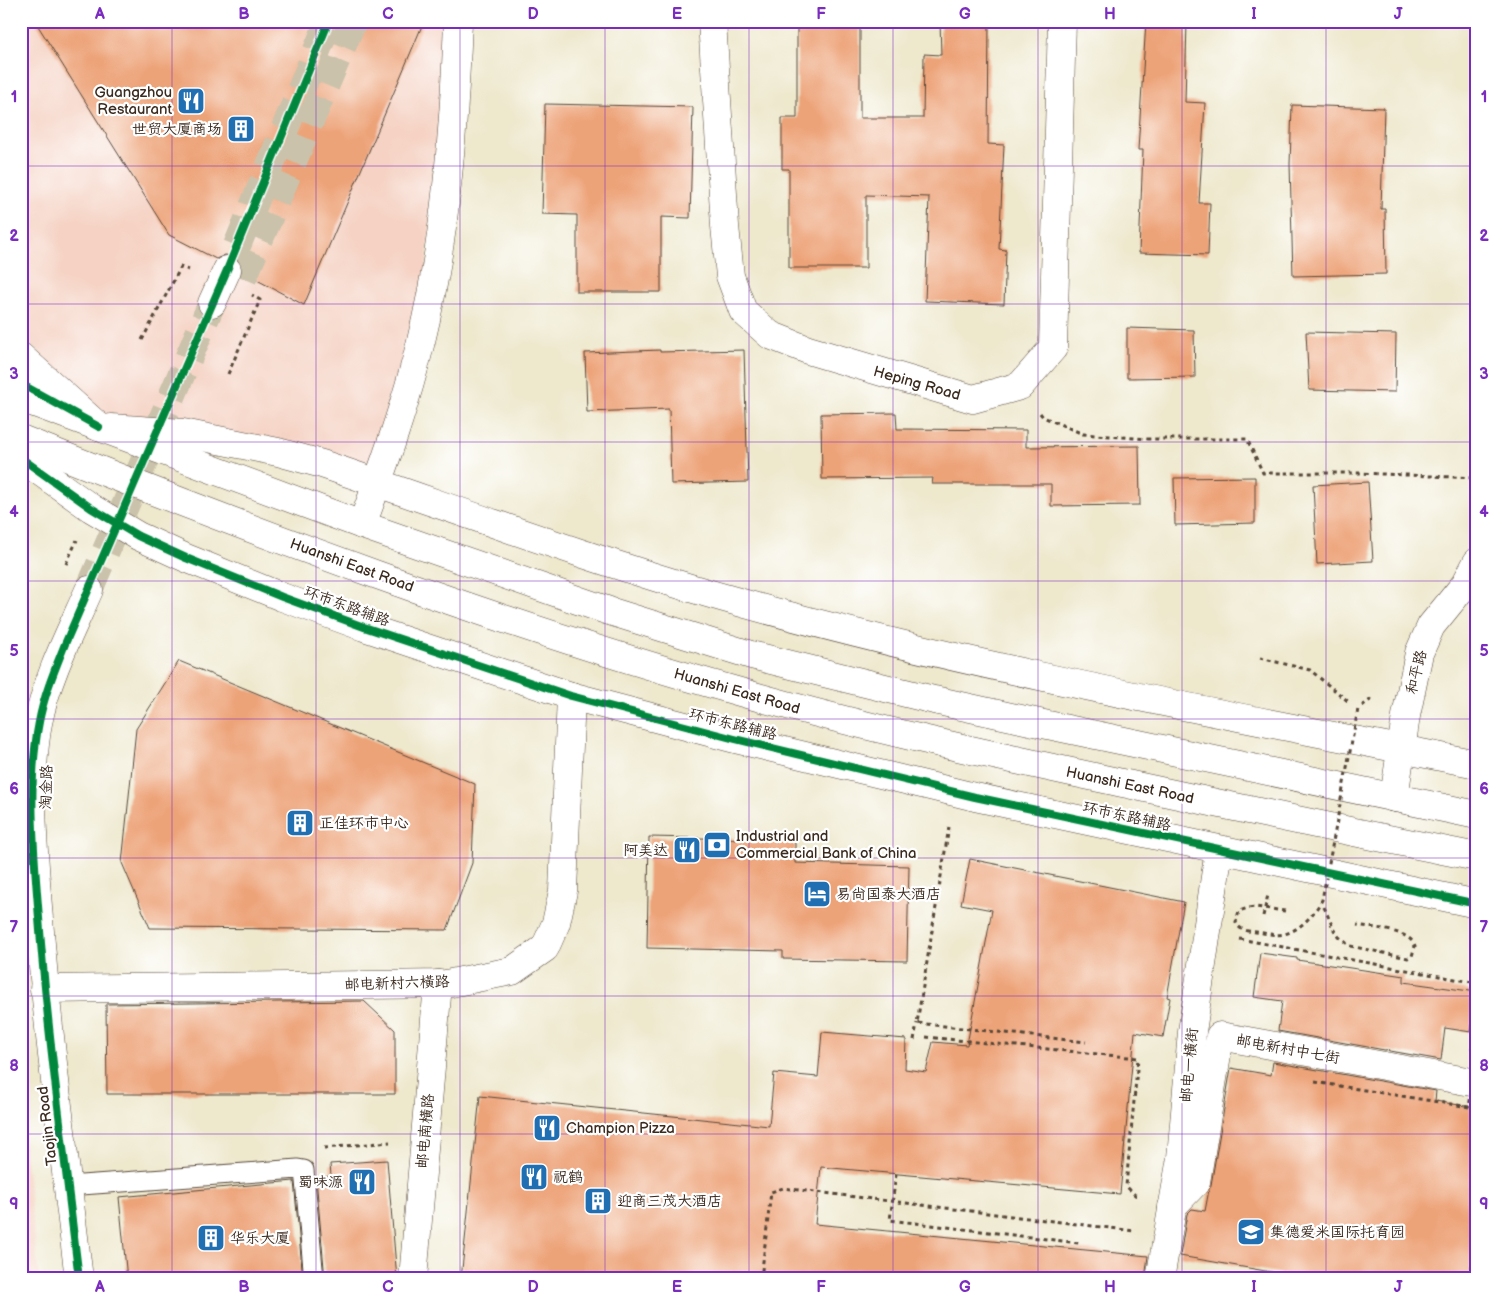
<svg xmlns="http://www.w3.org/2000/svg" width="1498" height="1300" viewBox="0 0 1498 1300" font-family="'Balsamiq Sans','LXGW WenKai TC',sans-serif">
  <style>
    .built { fill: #f5d2c3 }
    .building { fill: #eda378 }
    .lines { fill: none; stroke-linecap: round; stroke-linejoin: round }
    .tertiary-tunnel { stroke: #cac2aa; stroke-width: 28; stroke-dasharray: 28 14; stroke-linecap: butt }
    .service-casing { stroke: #564638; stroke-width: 21 }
    .minor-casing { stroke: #564638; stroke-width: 29 }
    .tertiary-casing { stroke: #564638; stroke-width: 29 }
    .trunk-casing { stroke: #564638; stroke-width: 29 }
    .path { stroke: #564638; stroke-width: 3; stroke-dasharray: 4 4; stroke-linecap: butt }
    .service { stroke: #fff; stroke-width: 19 }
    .minor { stroke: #fff; stroke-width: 28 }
    .tertiary { stroke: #fff; stroke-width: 28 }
    .trunk { stroke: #fff; stroke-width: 28 }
    .path-bridge { stroke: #564638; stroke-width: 3; stroke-dasharray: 4 4; stroke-linecap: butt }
    .cycleway-casing { stroke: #fff; stroke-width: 11 }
    .cycleway { stroke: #00873e; stroke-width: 8 }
    .grid { fill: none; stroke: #7b2cbf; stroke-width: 1; stroke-opacity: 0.55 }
    .labels { text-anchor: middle; stroke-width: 4.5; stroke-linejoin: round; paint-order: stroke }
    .poi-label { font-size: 15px; fill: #3b2a1e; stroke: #fff; text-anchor: start }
    .street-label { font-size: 15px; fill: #3b2a1e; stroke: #fff }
    .neatline { fill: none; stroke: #7b2cbf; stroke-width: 2 }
    .grid-label { font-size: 16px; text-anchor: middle; font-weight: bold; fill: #7b2cbf }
  </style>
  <rect width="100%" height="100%" fill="#fff"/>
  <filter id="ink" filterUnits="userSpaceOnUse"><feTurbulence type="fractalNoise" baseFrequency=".02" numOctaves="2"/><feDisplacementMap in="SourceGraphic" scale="10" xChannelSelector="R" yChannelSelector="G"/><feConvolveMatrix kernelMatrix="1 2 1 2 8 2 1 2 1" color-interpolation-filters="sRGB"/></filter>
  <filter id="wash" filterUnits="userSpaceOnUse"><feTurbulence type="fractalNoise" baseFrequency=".0096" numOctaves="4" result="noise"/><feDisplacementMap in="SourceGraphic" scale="20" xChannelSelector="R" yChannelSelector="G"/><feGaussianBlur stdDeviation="1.12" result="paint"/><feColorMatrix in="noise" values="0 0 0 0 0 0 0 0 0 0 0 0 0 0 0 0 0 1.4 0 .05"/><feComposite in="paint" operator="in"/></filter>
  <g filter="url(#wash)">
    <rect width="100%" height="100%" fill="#eee8cd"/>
    <g class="built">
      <path d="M21 21H451L426 270 376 473 103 421 21 335Z"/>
      <path d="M21 1112 39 1279H21Z"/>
    </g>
    <g id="blocks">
      <g class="building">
        <path d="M35 21H424L304 305 242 272V268L240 261 234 256 225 255 216 259 169 235Z"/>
        <path d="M797 21H860V118H923L924 54 941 55 940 21H989L988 144 1004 145 999 249 1006 250 1004 304 925 301 929 197 866 195V268H789V169H782V118H797Z"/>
        <path d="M1146 21H1187L1185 102 1205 103 1199 203H1210L1208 255 1139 253 1143 150H1138Z"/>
        <path d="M545 104 693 107 690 218 661 217V292H577V215L542 214Z"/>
        <path d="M1292 105 1384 108 1381 209H1385L1386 274 1293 276 1290 164Z"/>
        <path d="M1127 328 1194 330 1195 377 1127 378Z"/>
        <path d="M1306 332 1396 334 1395 392 1309 390Z"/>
        <path d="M660 350V352L744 350 748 482 671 484 669 409 587 412 585 353Z"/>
        <path d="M896 413 897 429 1026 430V447L1139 446 1140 505 1051 506V484H932L933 478 822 479 821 414Z"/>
        <path d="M1255 477V523L1175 525 1174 478Z"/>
        <path d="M1368 482 1373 561 1317 564 1313 485Z"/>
        <path d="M179 661 475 784 472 863 447 930 150 928 122 863 136 729Z"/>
        <path d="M649 837 795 840V863L909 866 907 961 783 959V951L647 948Z"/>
        <path d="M970 859 1184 902 1167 997 1170 998 1163 1037 1135 1032 1120 1194 821 1167 815 1224 1148 1256 1145 1279H461L480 1096 769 1126 774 1073 818 1077 822 1032 906 1039 905 1069 926 1072 933 1042 967 1045 992 910 961 904Z"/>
        <path d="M1260 953 1297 958V960L1404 976V982L1477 992 1471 1032 1445 1028 1441 1060 1278 1031 1282 1001 1254 997Z"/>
        <path d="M364 1001 395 1030V1094H107L106 1004Z"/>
        <path d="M1273 1062 1436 1091 1435 1101 1477 1108V1231L1469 1279H1311L1180 1256 1187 1214 1192 1209 1205 1211 1209 1190 1211 1185 1231 1068 1271 1075Z"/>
        <path d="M387 1160 397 1279H325L316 1178 331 1176 330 1164Z"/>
        <path d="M294 1181 303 1279H127L119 1197Z"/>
      </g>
    </g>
  </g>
  <g filter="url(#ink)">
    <use href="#blocks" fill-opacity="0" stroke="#564638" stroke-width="1"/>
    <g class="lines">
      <g class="tertiary-tunnel">
        <path d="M237 246 329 21"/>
        <path d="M243 278 353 21"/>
        <path d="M89 590 212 303"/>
      </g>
      <defs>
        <path id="service" d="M68 1186 298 1169 304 1170 314 1279"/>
        <g id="minor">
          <path d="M712 21 725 226 730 276 743 311 770 335 808 350 973 399 1020 386 1053 348 1062 21"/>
          <path d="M111 428 183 433 278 452 322 464C455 509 586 558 721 597 969 668 1224 714 1477 764"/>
          <path d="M21 458 91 508 138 536 186 558 282 597 364 627 571 696 735 739 975 797 1477 904"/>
          <path d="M1394 798 1406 716 1419 653 1431 626 1466 583 1477 562"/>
          <path d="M1172 1207 1196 1182 1220 1036 1477 1083"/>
          <path d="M413 1279 438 984"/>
          <path d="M1160 1279 1181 1158 1192 1032 1219 850"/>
        </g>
        <g id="tertiary">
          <path d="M212 303 227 270"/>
          <path d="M21 357 99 427"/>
          <path d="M362 525C384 465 406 404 421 341 446 239 454 126 458 21"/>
          <path d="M44 989 446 984 512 971 545 948 556 923 563 891 571 696"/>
          <path d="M79 1279C65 1159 48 1039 39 919 34 856 27 786 38 723 47 677 70 633 89 590"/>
        </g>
        <g id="trunk">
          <path d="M21 398 362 525 609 611 751 655 934 700 1048 725 1477 815"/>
          <path d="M21 439C257 533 495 623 740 692 872 730 1006 758 1141 787 1253 811 1365 835 1477 857"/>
        </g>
      </defs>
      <use href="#service" class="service-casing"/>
      <use href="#minor" class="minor-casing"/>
      <use href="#tertiary" class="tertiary-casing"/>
      <use href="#trunk" class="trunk-casing"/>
      <g class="path">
        <path d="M142 340 181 267 189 270"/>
        <path d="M228 374 260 300 252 295"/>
        <path d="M1040 413 1043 417 1083 434 1148 439H1247L1263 473H1359L1477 478"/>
        <path d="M66 564 77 540"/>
        <path d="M1260 658 1310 670 1349 702"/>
        <path d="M1362 706 1373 698"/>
        <path d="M949 827 917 1023 1086 1042"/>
        <path d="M1324 907 1334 930 1339 937 1350 946 1408 958 1412 956 1415 946C1410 930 1372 928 1357 925"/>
        <path d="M1263 916 1268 895"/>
        <path d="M1240 939 1477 983"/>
        <path d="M926 1037 1138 1058 1126 1186 1135 1195 1140 1197"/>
        <path d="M914 1040 917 1023"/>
        <path d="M1472 1049 1477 1020"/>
        <path d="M324 1148 390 1142"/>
        <path d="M761 1279 771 1192 783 1188 1134 1231"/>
      </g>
      <use href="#service" class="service"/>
      <use href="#minor" class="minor"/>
      <use href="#tertiary" class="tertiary"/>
      <use href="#trunk" class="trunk"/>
      <g class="path-bridge">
        <path d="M1285 911 1256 907 1248 908 1239 911 1236 922C1239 931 1248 931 1256 932 1265 933 1275 936 1284 934 1301 930 1314 914 1322 900L1358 709"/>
        <path d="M1315 1082 1469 1107 1477 1058"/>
        <path d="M896 1174 890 1220 1079 1243"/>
      </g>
      <defs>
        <g id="cycleway">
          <path d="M21 384 99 427"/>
          <path d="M21 458 91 508 138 536 186 558 282 597 364 627 571 696 735 739 975 797 1477 904"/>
          <path d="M79 1279C65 1159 48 1039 39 918 34 856 27 783 39 722 44 695 55 669 65 644L227 270 329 21"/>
        </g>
      </defs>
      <use href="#cycleway" class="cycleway-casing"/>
      <use href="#cycleway" class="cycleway"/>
    </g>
  </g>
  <path class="grid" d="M172 21V1279M316 21V1279M460 21V1279M605 21V1279M749 21V1279M893 21V1279M1038 21V1279M1182 21V1279M1326 21V1279M21 166H1477M21 304H1477M21 442H1477M21 581H1477M21 719H1477M21 858H1477M21 996H1477M21 1134H1477"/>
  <defs>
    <symbol id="restaurant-square" viewBox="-11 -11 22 22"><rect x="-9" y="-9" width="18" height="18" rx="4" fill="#1f6fb2" stroke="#fff"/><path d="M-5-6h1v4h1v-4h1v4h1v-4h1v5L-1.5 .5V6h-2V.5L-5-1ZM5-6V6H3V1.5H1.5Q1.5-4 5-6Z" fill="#fff"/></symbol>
    <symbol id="building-square" viewBox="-11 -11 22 22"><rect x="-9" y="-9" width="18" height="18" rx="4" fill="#1f6fb2" stroke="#fff"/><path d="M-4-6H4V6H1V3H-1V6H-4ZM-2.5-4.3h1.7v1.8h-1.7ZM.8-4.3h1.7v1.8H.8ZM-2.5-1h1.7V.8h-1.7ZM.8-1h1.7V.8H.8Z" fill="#fff"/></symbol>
    <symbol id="bank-square" viewBox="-11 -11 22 22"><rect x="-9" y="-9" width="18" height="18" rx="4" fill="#1f6fb2" stroke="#fff"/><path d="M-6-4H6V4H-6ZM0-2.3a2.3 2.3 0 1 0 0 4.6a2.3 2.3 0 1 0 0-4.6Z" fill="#fff"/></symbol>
    <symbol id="hotel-square" viewBox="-11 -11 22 22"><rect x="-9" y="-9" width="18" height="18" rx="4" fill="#1f6fb2" stroke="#fff"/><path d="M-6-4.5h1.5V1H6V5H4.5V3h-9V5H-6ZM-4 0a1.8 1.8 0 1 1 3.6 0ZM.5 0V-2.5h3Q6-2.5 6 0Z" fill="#fff"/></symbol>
    <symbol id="school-square" viewBox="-11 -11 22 22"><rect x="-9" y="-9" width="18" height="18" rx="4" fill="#1f6fb2" stroke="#fff"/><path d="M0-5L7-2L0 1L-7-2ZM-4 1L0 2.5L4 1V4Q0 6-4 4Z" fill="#fff"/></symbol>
  </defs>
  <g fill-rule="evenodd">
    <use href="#restaurant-square" x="175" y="85" width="32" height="32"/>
    <use href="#building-square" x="225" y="113" width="32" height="32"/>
    <use href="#building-square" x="284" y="807" width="32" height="32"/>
    <use href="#bank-square" x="701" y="829" width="32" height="32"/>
    <use href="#restaurant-square" x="671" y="834" width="32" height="32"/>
    <use href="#hotel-square" x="801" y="878" width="32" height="32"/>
    <use href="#restaurant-square" x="531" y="1112" width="32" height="32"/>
    <use href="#restaurant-square" x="518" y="1161" width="32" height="32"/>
    <use href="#restaurant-square" x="346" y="1166" width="32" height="32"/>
    <use href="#building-square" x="582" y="1185" width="32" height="32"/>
    <use href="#school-square" x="1235" y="1216" width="32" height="32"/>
    <use href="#building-square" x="195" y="1222" width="32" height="32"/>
  </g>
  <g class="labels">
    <g class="poi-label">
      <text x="172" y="97" text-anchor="end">Guangzhou<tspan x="172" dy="17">Restaurant</tspan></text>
      <text x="222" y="134" text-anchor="end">世贸大厦商场</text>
      <text x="319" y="828">正佳环市中心</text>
      <text x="736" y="841">Industrial and<tspan x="736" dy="17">Commercial Bank of China</tspan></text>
      <text x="668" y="855" text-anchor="end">阿美达</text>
      <text x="836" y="899">易尚国泰大酒店</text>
      <text x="566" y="1133">Champion Pizza</text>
      <text x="553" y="1182">祝鹤</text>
      <text x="343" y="1187" text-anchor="end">蜀味源</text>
      <text x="617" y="1206">迎商三茂大酒店</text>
      <text x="1270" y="1237">集德爱米国际托育园</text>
      <text x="230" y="1243">华乐大厦</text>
    </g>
    <g class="street-label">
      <text transform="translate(917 383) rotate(16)" y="5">Heping Road</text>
      <text transform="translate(352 565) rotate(20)" y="5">Huanshi East Road</text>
      <text transform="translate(347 606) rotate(20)" y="5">环市东路辅路</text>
      <text transform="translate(1416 672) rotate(-76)" y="5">和平路</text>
      <text transform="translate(737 691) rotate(16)" y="5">Huanshi East Road</text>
      <text transform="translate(733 724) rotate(14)" y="5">环市东路辅路</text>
      <text transform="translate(1130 785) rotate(12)" y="5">Huanshi East Road</text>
      <text transform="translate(46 787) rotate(-88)" y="5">淘金路</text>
      <text transform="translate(1127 816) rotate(12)" y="5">环市东路辅路</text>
      <text transform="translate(397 983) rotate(-2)" y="5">邮电新村六横路</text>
      <text transform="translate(1288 1049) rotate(10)" y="5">邮电新村中七街</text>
      <text transform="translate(1189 1065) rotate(-85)" y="5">邮电一横街</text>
      <text transform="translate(47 1126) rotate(-97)" y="5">Taojin Road</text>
      <text transform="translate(425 1131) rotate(-85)" y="5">邮电南横路</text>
    </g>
  </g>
  <rect width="1498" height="1300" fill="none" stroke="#fff" stroke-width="55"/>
  <rect x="28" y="28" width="1442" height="1244" class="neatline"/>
  <g class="grid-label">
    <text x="100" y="19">A</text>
    <text x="244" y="19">B</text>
    <text x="388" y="19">C</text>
    <text x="533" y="19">D</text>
    <text x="677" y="19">E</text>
    <text x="821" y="19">F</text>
    <text x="965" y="19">G</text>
    <text x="1110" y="19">H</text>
    <text x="1254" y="19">I</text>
    <text x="1398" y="19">J</text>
    <text x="14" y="102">1</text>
    <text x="1484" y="102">1</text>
    <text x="14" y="241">2</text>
    <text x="1484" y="241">2</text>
    <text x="14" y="379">3</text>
    <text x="1484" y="379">3</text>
    <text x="14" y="517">4</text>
    <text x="1484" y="517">4</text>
    <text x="14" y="656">5</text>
    <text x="1484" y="656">5</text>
    <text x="14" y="794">6</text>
    <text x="1484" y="794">6</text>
    <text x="14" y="932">7</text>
    <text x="1484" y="932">7</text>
    <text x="14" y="1071">8</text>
    <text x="1484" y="1071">8</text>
    <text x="14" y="1209">9</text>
    <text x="1484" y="1209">9</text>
    <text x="100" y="1292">A</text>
    <text x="244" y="1292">B</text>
    <text x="388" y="1292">C</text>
    <text x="533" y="1292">D</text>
    <text x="677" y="1292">E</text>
    <text x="821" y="1292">F</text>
    <text x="965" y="1292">G</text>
    <text x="1110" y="1292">H</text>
    <text x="1254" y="1292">I</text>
    <text x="1398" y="1292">J</text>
  </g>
</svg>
